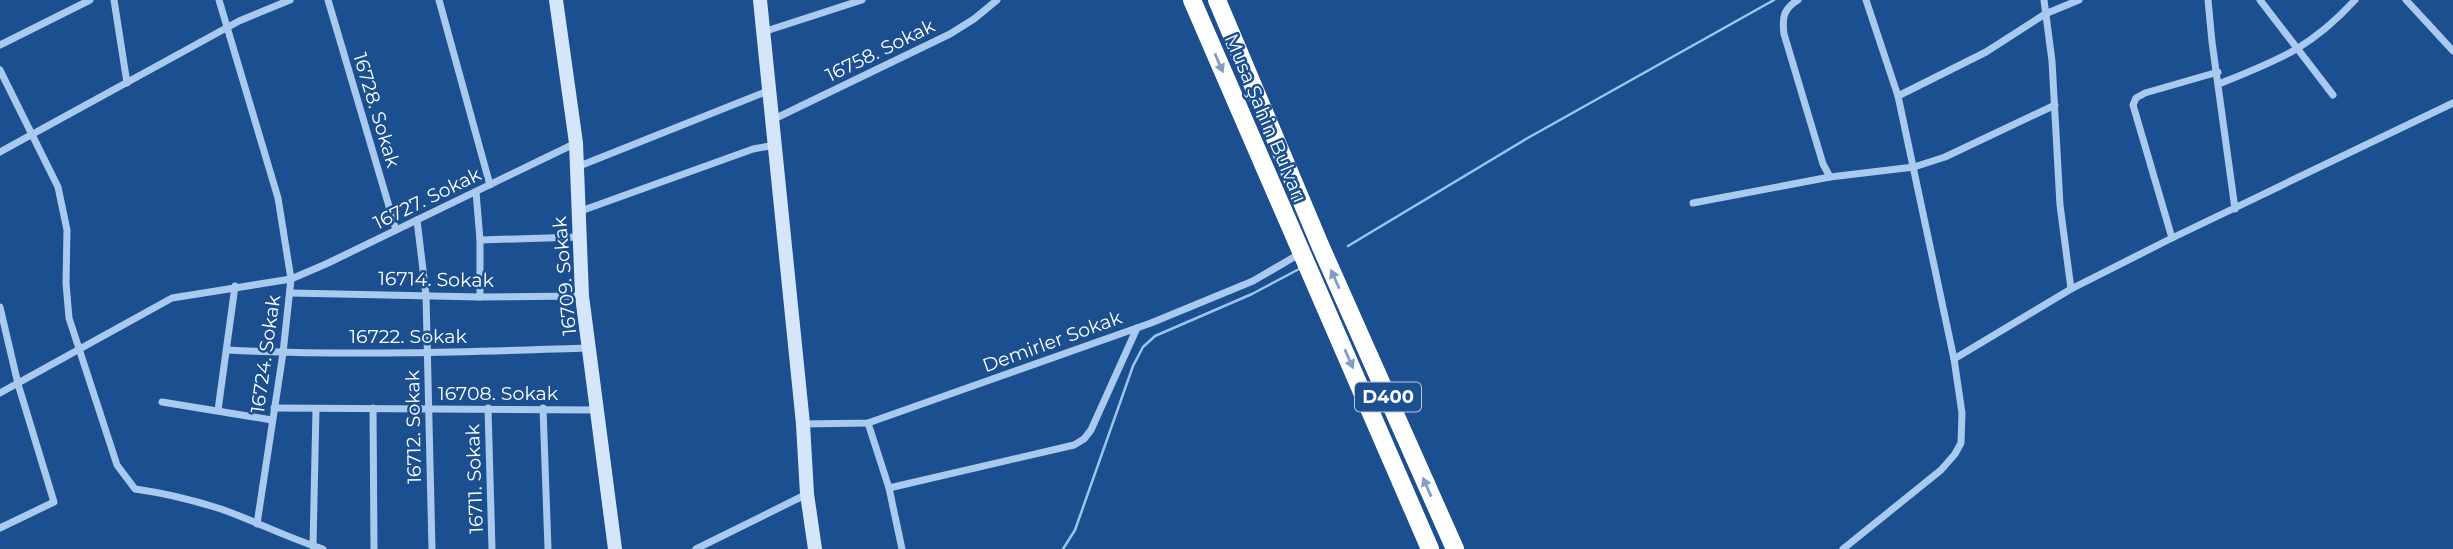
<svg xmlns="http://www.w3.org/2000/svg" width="2453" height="549" viewBox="0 0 2453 549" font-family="Montserrat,sans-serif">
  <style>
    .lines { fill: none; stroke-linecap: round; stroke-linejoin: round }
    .stream { stroke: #9cc4f0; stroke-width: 2.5 }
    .street { stroke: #a9c9ee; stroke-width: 7 }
    .secondary { stroke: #d6e6fa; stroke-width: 14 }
    .highway { stroke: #fff; stroke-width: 18 }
    .oneway { fill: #829ec1 }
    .labels { text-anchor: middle; stroke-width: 5; stroke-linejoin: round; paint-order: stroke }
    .shield { fill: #1b4f8f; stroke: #bbcadd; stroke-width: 2 }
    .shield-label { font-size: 18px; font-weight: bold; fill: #fff }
    .street-label { font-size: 19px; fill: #fff; stroke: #1b4f8f }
  </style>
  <rect width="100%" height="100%" fill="#1b4f8f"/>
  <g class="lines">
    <g class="stream">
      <path d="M1348 246 1526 139 1774 0"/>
      <path d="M1063 549 1075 530 1133 366 1143 347 1155 336 1252 294 1301 268"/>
    </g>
    <g class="street">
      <path d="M114 0 127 83"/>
      <path d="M219 0 278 198 291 279 283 353 257 524"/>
      <path d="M328 0 396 230"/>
      <path d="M439 0 490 185"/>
      <path d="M1798 0C1783 9 1782 18 1784 34L1823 164 1830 177"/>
      <path d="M2044 0 2052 61 2060 205 2071 289"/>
      <path d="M2208 0 2212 42 2235 209"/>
      <path d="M2260 0 2333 95"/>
      <path d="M2406 0 2453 51"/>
      <path d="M763 32 862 0"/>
      <path d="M0 45 90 0"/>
      <path d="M0 70 58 187 67 230 66 283 69 318 117 465 135 489C164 493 193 500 221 509 255 521 288 538 323 549"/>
      <path d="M2219 84C2278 60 2310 49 2355 0"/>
      <path d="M1898 96 1986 52 2045 14 2079 0"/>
      <path d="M772 120 950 34 974 19 997 0"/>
      <path d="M0 152 239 21 290 0"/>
      <path d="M577 167 768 91"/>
      <path d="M476 192 480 240V297"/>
      <path d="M1693 203 1830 177 1914 167 1945 157 2055 105"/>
      <path d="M578 212 753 149 775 145"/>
      <path d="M417 220 426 295 432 549"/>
      <path d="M2172 238 2133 105 2136 98 2145 93 2218 72"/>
      <path d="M480 240 578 237"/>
      <path d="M290 293 480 297 582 296"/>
      <path d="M0 307 18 384 54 502 0 528"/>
      <path d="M227 350C348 356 468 352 589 348"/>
      <path d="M1954 359 2071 289 2172 238 2453 103"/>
      <path d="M0 393 172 298 291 279 326 264 576 143"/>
      <path d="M162 402 272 420"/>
      <path d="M274 408 597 410"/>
      <path d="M373 408 374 549"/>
      <path d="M488 408 492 549"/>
      <path d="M543 408 548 549"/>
      <path d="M218 410 235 286"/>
      <path d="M868 423 889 488 902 549"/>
      <path d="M803 424 868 423 1151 323 1253 281 1301 253"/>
      <path d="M889 488 1074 445 1084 439 1091 430 1137 328"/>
      <path d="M313 546 316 409"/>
      <path d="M696 549 807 494"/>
      <path d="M1843 549 1941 470 1955 454 1961 443 1962 413 1954 359 1898 96 1866 0"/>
    </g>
    <g class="secondary">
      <path d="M556 0 576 143 582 296 615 549"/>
      <path d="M760 0 803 424 807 494 815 549"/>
    </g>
    <g class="highway">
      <path d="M1192 0 1430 549"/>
      <path d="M1217 0 1320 245 1455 549"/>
    </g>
  </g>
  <defs><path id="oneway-solid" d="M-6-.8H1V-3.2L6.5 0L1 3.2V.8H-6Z" transform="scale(1.75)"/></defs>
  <g class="oneway">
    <use href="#oneway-solid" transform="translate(1219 63) rotate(67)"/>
    <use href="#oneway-solid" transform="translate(1335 279) rotate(-114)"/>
    <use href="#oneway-solid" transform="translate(1349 359) rotate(66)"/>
    <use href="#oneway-solid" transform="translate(1427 487) rotate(-114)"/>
  </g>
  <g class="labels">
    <rect class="shield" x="1355" y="382.5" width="66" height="29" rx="5"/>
    <g class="shield-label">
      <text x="1388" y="403">D400</text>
    </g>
    <g class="street-label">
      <text transform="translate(880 50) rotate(-26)" y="7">16758. Sokak</text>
      <text transform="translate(377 110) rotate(73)" y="7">16728. Sokak</text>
      <text transform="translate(1266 118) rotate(67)" y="7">Musa Şahin Bulvarı</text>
      <text transform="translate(427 198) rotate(-26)" y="7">16727. Sokak</text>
      <text transform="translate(564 276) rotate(-95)" y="7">16709. Sokak</text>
      <text transform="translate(436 279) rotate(1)" y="7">16714. Sokak</text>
      <text x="408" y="343">16722. Sokak</text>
      <text transform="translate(1052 341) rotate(-20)" y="7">Demirler Sokak</text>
      <text transform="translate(265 354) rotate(-82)" y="7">16724. Sokak</text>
      <text x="498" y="400">16708. Sokak</text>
      <text transform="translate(413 427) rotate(-91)" y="7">16712. Sokak</text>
      <text transform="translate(474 479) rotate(-92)" y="7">16711. Sokak</text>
    </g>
  </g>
</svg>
